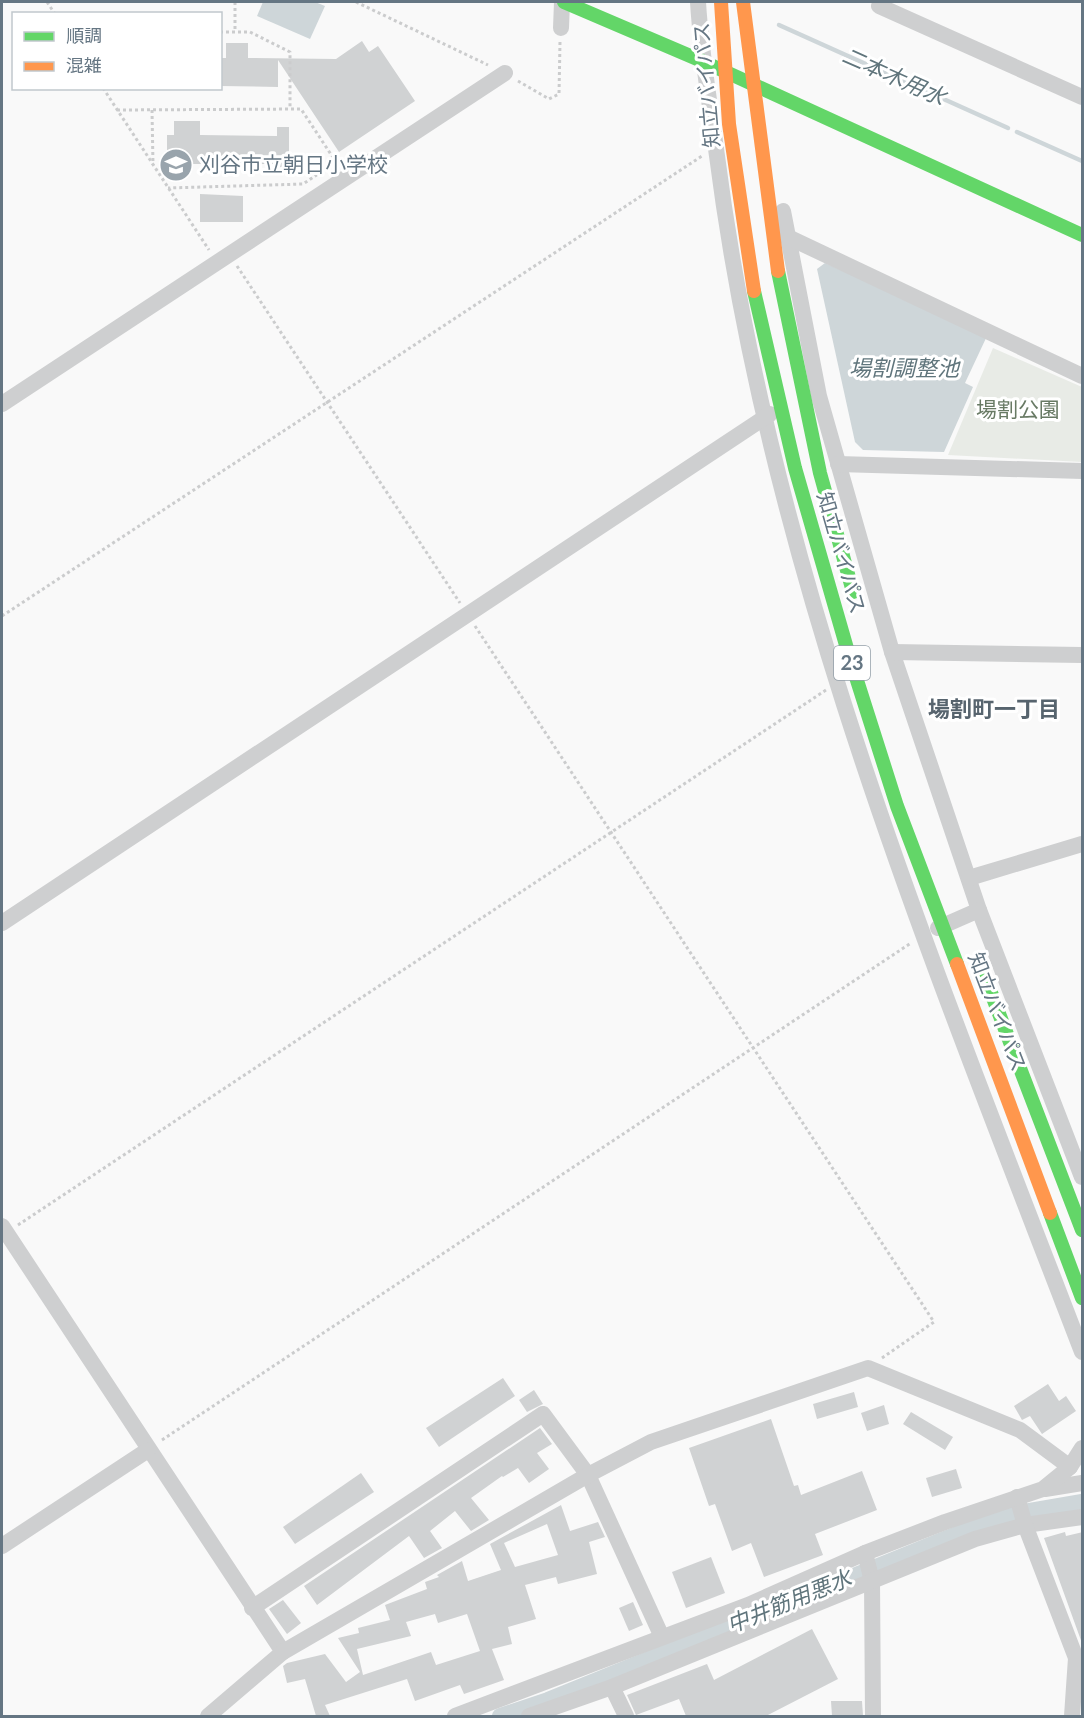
<svg xmlns="http://www.w3.org/2000/svg" width="1084" height="1718" viewBox="0 0 1084 1718" font-family="Lato,'Noto Sans JP',sans-serif">
  <style>
    .green { fill: #e8ebe6 }
    .water { fill: #ced6d9 }
    .lines { fill: none; stroke-linecap: round; stroke-linejoin: round }
    .stream { stroke: #ced6d9; stroke-width: 4.5 }
    .canal { stroke: #ced6d9; stroke-width: 16 }
    .building { fill: #d0d2d3; fill-rule: evenodd }
    .path { stroke: #cbcccd; stroke-width: 3; stroke-dasharray: 3 3; stroke-linecap: butt }
    .street { stroke: #cecfd0; stroke-width: 16 }
    .fast { stroke: #63d668; stroke-width: 14 }
    .slow { stroke: #ff974d; stroke-width: 14 }
    .labels { text-anchor: middle; stroke-width: 6; stroke-linejoin: round; paint-order: stroke }
    .shield { fill: #fff; stroke: #939fa8; stroke-width: 1.5 }
    .shield-label { font-size: 20px; font-weight: bold; fill: #657683 }
    .street-label { font-size: 21px; fill: #657683; stroke: #fff }
    .poi-label { font-size: 21px; fill: #657683; stroke: #fff; text-anchor: start }
    .park-label { font-size: 21px; fill: #687a64; stroke: #fff }
    .water-label { font-size: 22px; font-style: italic; fill: #60757c; stroke: #fff }
    .neighbourhood-label { font-size: 22px; font-weight: bold; fill: #57646e; stroke: #fff }
  </style>
  <rect width="100%" height="100%" fill="#f9f9f9"/>
  <path class="green" d="M993 348 1082 387V462L948 455Z"/>
  <g class="water">
    <path d="M263 2H315L325 6 310 39 257 16Z"/>
    <path d="M825 263 987 336 965 383 973 387 944 452 863 450 855 442 817 269Z"/>
  </g>
  <g class="lines">
    <g class="stream">
      <path d="M779 25 1008 128"/>
      <path d="M1017 132 1082 161"/>
    </g>
    <path class="canal" d="M500 1716 548 1700 967 1530 1018 1513 1082 1502"/>
  </g>
  <g class="building">
    <path d="M362 41 369 52 378 46 415 101 339 152 278 60V87L220 86V58H226V43H248V58L336 59Z"/>
    <path d="M174 121H200V135L277 136V127H289V167H278V164H167V135H174Z"/>
    <path d="M200 194 243 196V222H200Z"/>
    <path d="M503 1378 515 1396 439 1447 426 1428Z"/>
    <path d="M1048 1384 1059 1401 1066 1396 1076 1411 1042 1434 1030 1416 1022 1420 1014 1406Z"/>
    <path d="M534 1390 543 1404 527 1412 519 1400Z"/>
    <path d="M854 1392 858 1407 817 1419 813 1404Z"/>
    <path d="M884 1405 889 1424 867 1431 861 1413Z"/>
    <path d="M911 1412 953 1437 945 1450 903 1424Z"/>
    <path d="M771 1419 794 1486 798 1485 801 1495 862 1471 877 1510 815 1534 823 1555 764 1577 751 1543 732 1551 715 1504 709 1506 689 1448Z"/>
    <path d="M540 1428 552 1444 537 1453 549 1469 529 1483 518 1468 503 1477 502 1476 471 1498 489 1520 471 1531 455 1511 430 1531 442 1548 424 1558 409 1536 317 1605 304 1586Z"/>
    <path d="M956 1469 962 1488 932 1497 926 1478Z"/>
    <path d="M361 1473 374 1492 295 1544 283 1527Z"/>
    <path d="M561 1505 570 1531 598 1522 605 1537 589 1542 597 1574 558 1584 556 1577 525 1585 536 1619 508 1627 512 1644 492 1649 504 1680 464 1694 460 1685 415 1701 407 1679 325 1705 330 1716H316L305 1679 287 1683 283 1666 287 1663 325 1654 346 1682 360 1672 338 1638 359 1633 358 1628 390 1620 385 1605 427 1589 425 1582 439 1577 437 1575 462 1561 468 1581 501 1570 490 1544ZM547 1524 558 1555 515 1567 504 1543ZM435 1614 438 1623 467 1614 480 1651 436 1665 431 1652 363 1675 357 1649 411 1636 406 1622Z"/>
    <path d="M1065 1532 1066 1536 1083 1532V1646L1044 1538Z"/>
    <path d="M711 1557 725 1593 686 1608 672 1572Z"/>
    <path d="M283 1600 301 1623 287 1634 269 1609Z"/>
    <path d="M633 1602 643 1625 629 1631 619 1608Z"/>
    <path d="M812 1629 838 1679 766 1716H686L679 1699 636 1715 627 1695 707 1664 714 1680Z"/>
    <path d="M831 1701H862L863 1716H832Z"/>
  </g>
  <g class="lines">
    <g class="path">
      <path d="M47 2 55 14"/>
      <path d="M235 2V32"/>
      <path d="M356 2 488 65"/>
      <path d="M220 32H250L290 52V109"/>
      <path d="M518 81 549 99 559 94 560 42"/>
      <path d="M103 88 209 250"/>
      <path d="M117 110 301 109 336 162 303 184 168 188"/>
      <path d="M152 110 153 165"/>
      <path d="M237 266 460 603"/>
      <path d="M2 616 702 156"/>
      <path d="M475 626 934 1322 882 1358"/>
      <path d="M18 1225 826 690"/>
      <path d="M162 1440 911 943"/>
    </g>
    <g class="street">
      <path d="M698 2C701 54 710 104 717 156 770 572 933 963 1082 1352"/>
      <path d="M879 6 1082 97"/>
      <path d="M561 28 562 2"/>
      <path d="M783 211 819 396 892 652 979 910 1082 1177"/>
      <path d="M790 238 1082 376"/>
      <path d="M2 404 505 73"/>
      <path d="M838 464 1082 471"/>
      <path d="M892 652 1082 655"/>
      <path d="M969 878 1082 844"/>
      <path d="M2 923 770 414"/>
      <path d="M938 928 979 910"/>
      <path d="M2 1226 283 1652 208 1716"/>
      <path d="M1045 1489 1082 1483"/>
      <path d="M1017 1497 1025 1525 1082 1517"/>
      <path d="M2 1546 148 1450"/>
      <path d="M865 1553 872 1581 873 1716"/>
      <path d="M252 1608 543 1414 588 1475 662 1637"/>
      <path d="M283 1652 588 1475 651 1442 868 1368 1020 1430 1070 1467"/>
      <path d="M612 1687 626 1716"/>
      <path d="M455 1716 748 1605 865 1553 945 1522 1043 1489 1070 1467 1082 1448"/>
      <path d="M529 1716 612 1687 975 1539 1025 1525 1076 1658 1072 1716"/>
    </g>
    <g class="fast">
      <path d="M564 2 702 61 1082 235"/>
      <path d="M778 271 820 473 853 592"/>
      <path d="M754 291 795 468 848 652 897 806 957 964"/>
      <path d="M985 977 1082 1230"/>
      <path d="M1050 1213 1082 1298"/>
    </g>
    <g class="slow">
      <path d="M721 2 729 124 754 291"/>
      <path d="M743 2 778 271"/>
      <path d="M957 964 1050 1213"/>
    </g>
  </g>
  <defs>
    <symbol id="school-disc" viewBox="-11 -11 22 22"><circle r="9.5" fill="#99a4ac" stroke="#fff"/><path d="M0-5L7-2L0 1L-7-2ZM-4 1L0 2.5L4 1V4Q0 6-4 4Z" fill="#fff"/></symbol>
  </defs>
  <g fill-rule="evenodd">
    <use href="#school-disc" x="157" y="146" width="38" height="38"/>
  </g>
  <g class="labels">
    <rect class="shield" x="834" y="646" width="36" height="34" rx="4.5"/>
    <g class="shield-label">
      <text x="852" y="670">23</text>
    </g>
    <g class="street-label">
      <text transform="translate(707 85) rotate(-95)" y="7">知立バイパス</text>
      <text transform="translate(841 553) rotate(74)" y="7">知立バイパス</text>
      <text transform="translate(997 1012) rotate(69)" y="7">知立バイパス</text>
    </g>
    <g class="poi-label">
      <text x="199" y="172">刈谷市立朝日小学校</text>
    </g>
    <g class="park-label">
      <text x="1018" y="417">場割公園</text>
    </g>
    <g class="water-label">
      <text transform="translate(894 76) rotate(24)" y="8">二本木用水</text>
      <text x="904" y="376">場割調整池</text>
      <text transform="translate(789 1601) rotate(-22)" y="8">中井筋用悪水</text>
    </g>
    <g class="neighbourhood-label">
      <text x="994" y="717">場割町一丁目</text>
    </g>
  </g>
  <rect width="1084" height="1718" fill="none" stroke="#657683" stroke-width="6"/>
  <rect x="12" y="12" width="210" height="78" fill="#ffffff" stroke="#c1c8cd" stroke-width="1.5"/>
  <rect x="24" y="32" width="30" height="9" fill="#63d668" stroke="#c1c8cd" stroke-width="1.5"/>
  <text x="66" y="42" font-size="18" fill="#657683">順調</text>
  <rect x="24" y="62" width="30" height="9" fill="#ff974d" stroke="#c1c8cd" stroke-width="1.5"/>
  <text x="66" y="72" font-size="18" fill="#657683">混雑</text>
</svg>
